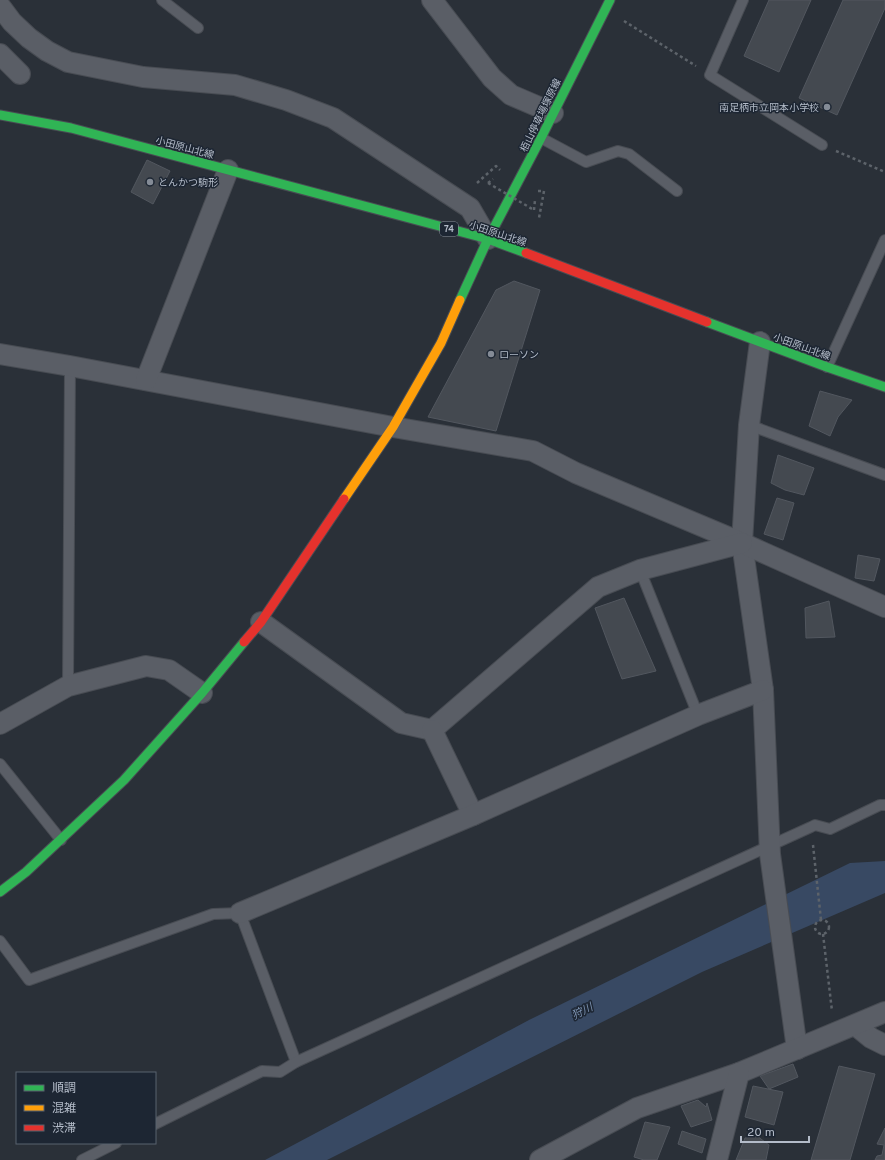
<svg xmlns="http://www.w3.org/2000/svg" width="885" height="1160" viewBox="0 0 885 1160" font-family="Overpass,'Noto Sans JP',sans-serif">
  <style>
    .water { fill: #384963 }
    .building { fill: #444950; stroke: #52575f }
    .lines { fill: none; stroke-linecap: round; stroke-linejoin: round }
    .lane-casing { stroke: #484c53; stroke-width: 12 }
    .street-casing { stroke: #484c53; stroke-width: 22 }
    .fast-casing { stroke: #484c53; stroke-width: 11 }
    .slow-casing { stroke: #484c53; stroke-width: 11 }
    .jam-casing { stroke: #484c53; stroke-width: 11 }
    .path { stroke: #5d636a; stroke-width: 2.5; stroke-dasharray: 3 3; stroke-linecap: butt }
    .lane { stroke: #5a5e66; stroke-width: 10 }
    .street { stroke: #5a5e66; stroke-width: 20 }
    .fast { stroke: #30b455; stroke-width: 9 }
    .slow { stroke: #ff9f0a; stroke-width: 9 }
    .jam { stroke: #e5322d; stroke-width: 9 }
    .path-bridge { stroke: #5d636a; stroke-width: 2.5; stroke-dasharray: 3 3; stroke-linecap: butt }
    .poi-dot { fill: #848b96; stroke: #1d2633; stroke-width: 1.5 }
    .labels { text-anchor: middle; stroke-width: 3; stroke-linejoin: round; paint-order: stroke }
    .shield { fill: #1d2633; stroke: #878f9c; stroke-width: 1 }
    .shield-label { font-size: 9px; font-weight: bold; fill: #b4bcc9 }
    .poi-label { font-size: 10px; fill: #b4bcc9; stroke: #1d2633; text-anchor: start }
    .street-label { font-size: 10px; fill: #b4bcc9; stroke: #1d2633 }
    .water-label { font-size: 11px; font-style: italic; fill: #7c92b1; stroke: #1d2633 }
  </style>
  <rect width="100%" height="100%" fill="#2a3038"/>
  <path class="water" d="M885 861V893L702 972 327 1160H265L529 1020 850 863Z"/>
  <g class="building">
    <path d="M769 0H811L779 72 744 56Z"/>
    <path d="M843 0H885V8L837 115 799 98Z"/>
    <path d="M147 160 170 171 153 204 131 192Z"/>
    <path d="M514 281 540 290 496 431 428 417 496 290Z"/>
    <path d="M820 391 852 400 838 417 830 436 809 426Z"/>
    <path d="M778 455 814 468 804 495 785 490 771 483Z"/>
    <path d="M777 498 794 503 783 540 764 534Z"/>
    <path d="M858 555 880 559 874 581 855 578Z"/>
    <path d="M624 598 656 671 622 679 608 643 595 608Z"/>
    <path d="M829 601 835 637 806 638 805 608Z"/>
    <path d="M793 1064 798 1077 769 1089 760 1076Z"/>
    <path d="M839 1066 875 1074 850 1160H811Z"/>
    <path d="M753 1086 783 1092 774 1125 745 1117Z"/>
    <path d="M698 1100 706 1107 707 1103 712 1120 691 1127 681 1106Z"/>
    <path d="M645 1122 670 1127 657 1160H644L634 1157Z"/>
    <path d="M885 1128V1160H875L877 1156 882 1155 884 1145 877 1144Z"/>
    <path d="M682 1131 706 1139 702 1153 678 1144Z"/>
    <path d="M757 1136 769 1145 766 1160H736L745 1138Z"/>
  </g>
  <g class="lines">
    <defs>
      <g id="lane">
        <path d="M162 0 198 28"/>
        <path d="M743 0 710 75 822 145"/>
        <path d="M541 138 586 162 618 151 629 154 677 191"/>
        <path d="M827 367 885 240"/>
        <path d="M749 425 885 475"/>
        <path d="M640 570 698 715"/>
        <path d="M68 686 70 366"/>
        <path d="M0 764 61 840"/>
        <path d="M0 941 29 980 213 914 240 913 296 1062"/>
        <path d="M155 1124 262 1071 280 1072 296 1062 811 827 815 825 830 829 880 805H885"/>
        <path d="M82 1160 116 1143"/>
      </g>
      <g id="street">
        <path d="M432 0 492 78 511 95 553 113"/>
        <path d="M0 6 12 22 29 38 47 51 68 62 143 77 235 85 286 100 333 118 470 208 488 239"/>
        <path d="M0 54 20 74"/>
        <path d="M760 342 749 425 742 543 763 690 770 854 797 1049"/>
        <path d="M0 354 70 366 393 427 533 451 576 473 742 543 885 607"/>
        <path d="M146 380 228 170"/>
        <path d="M261 622 401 723 432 730 598 587 640 570 742 543"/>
        <path d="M0 724 68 686 146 666 169 670 202 693"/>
        <path d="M432 730 473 815"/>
        <path d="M240 913 473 815 698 715 763 690"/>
        <path d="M855 1025 871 1038 885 1045"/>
        <path d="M540 1160 637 1108 739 1073 885 1012"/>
        <path d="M717 1160 739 1073"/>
      </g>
      <g id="fast">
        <path d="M0 115 71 128 488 239 526 253"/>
        <path d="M460 300 488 239 541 138 610 0"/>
        <path d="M707 322 827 367 885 387"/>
        <path d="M0 892 26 872 124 780 202 693 244 642"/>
      </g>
      <path id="slow" d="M344 499 393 427 441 343 460 300"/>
      <g id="jam">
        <path d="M526 253 707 322"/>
        <path d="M244 642 261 622 344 499"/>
      </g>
    </defs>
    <use href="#lane" class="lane-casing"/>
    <use href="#street" class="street-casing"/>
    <use href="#fast" class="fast-casing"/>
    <use href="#slow" class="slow-casing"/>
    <use href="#jam" class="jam-casing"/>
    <g class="path">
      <path d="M624 21 696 66"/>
      <path d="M836 151 885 172"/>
      <path d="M477 183 496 166 500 170"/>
      <path d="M488 183 493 179"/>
      <path d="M538 191H544L539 218"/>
      <path d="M534 210 535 200"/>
      <path d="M813 845 821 920"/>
      <circle cx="822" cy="927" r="7"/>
      <path d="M823 934 832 1011"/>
    </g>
    <use href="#lane" class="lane"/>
    <use href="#street" class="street"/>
    <use href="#fast" class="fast"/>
    <use href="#slow" class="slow"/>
    <use href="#jam" class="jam"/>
    <path class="path-bridge" d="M488 183 534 210"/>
  </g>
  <g class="poi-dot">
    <circle cx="827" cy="107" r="4"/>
    <circle cx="150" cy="182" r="4"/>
    <circle cx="491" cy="354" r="4"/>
  </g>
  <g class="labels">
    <rect class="shield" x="440" y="222" width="18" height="14" rx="3"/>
    <g class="shield-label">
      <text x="449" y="232">74</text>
    </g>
    <g class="poi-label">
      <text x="819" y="111" text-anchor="end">南足柄市立岡本小学校</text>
      <text x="158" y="186">とんかつ駒形</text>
      <text x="499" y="358">ローソン</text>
    </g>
    <g class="street-label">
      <text transform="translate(540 115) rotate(-64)" y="4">栢山停車場塚原線</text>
      <text transform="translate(185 147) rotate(15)" y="4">小田原山北線</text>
      <text transform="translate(498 233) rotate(18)" y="4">小田原山北線</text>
      <text transform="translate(802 346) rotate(20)" y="4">小田原山北線</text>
    </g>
    <g class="water-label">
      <text transform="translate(582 1011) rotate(-27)" y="4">狩川</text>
    </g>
  </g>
  <rect x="16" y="1072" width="140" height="72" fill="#1d2633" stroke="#59626f"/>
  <rect x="24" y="1085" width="20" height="6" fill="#30b455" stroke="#59626f"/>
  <text x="52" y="1092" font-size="12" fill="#b4bcc9">順調</text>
  <rect x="24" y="1105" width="20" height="6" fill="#ff9f0a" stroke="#59626f"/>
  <text x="52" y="1112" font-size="12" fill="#b4bcc9">混雑</text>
  <rect x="24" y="1125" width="20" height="6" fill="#e5322d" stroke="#59626f"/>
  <text x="52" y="1132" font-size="12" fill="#b4bcc9">渋滞</text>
  <path d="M741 1136v6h68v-6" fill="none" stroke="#b4bcc9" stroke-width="2"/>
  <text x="747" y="1136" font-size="12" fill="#b4bcc9" stroke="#1d2633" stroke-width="3" paint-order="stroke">20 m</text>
</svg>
